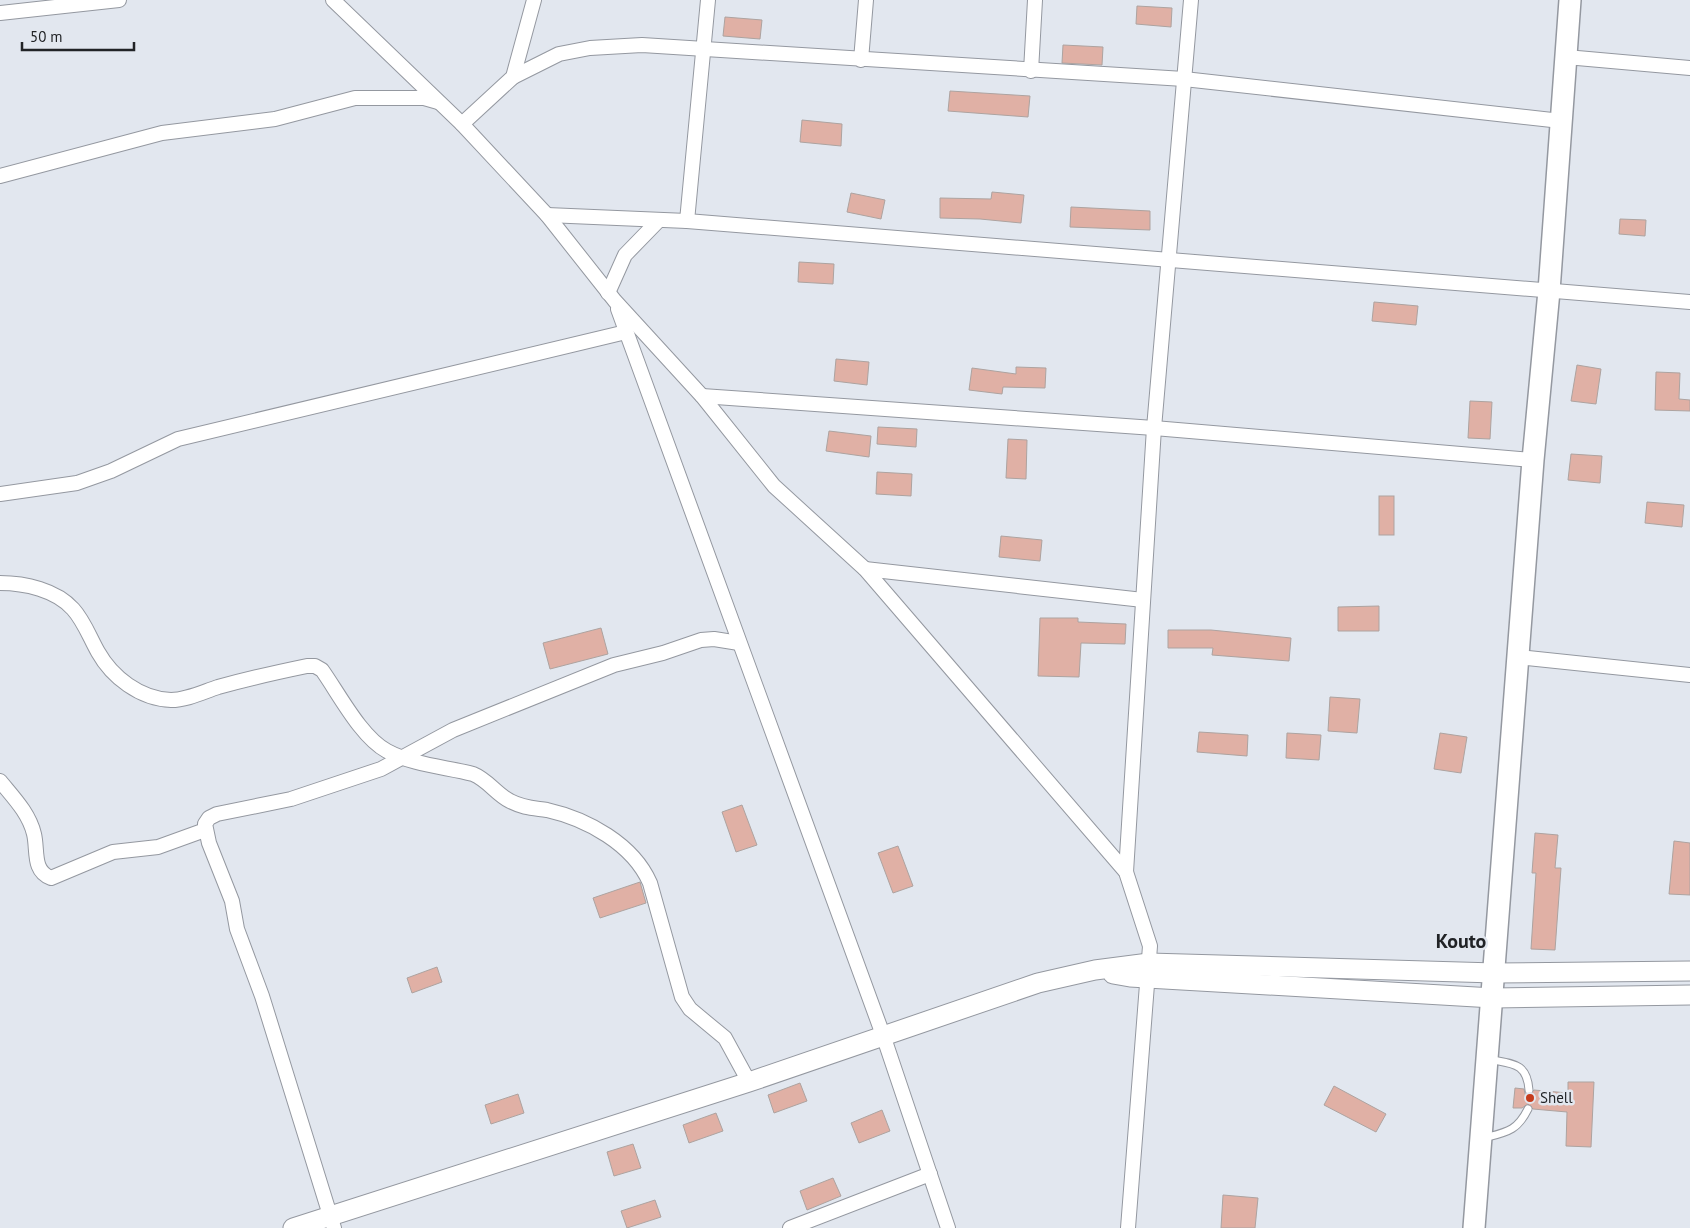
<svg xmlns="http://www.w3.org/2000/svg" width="1690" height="1228" viewBox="0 0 1690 1228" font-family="'PT Sans',sans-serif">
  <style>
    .building { fill: #e0b0a5; stroke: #ada3a0 }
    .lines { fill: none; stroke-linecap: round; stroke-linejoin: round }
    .service-casing { stroke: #9498a0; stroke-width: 9 }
    .minor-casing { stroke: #9498a0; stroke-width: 16 }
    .secondary-casing { stroke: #9498a0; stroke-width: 21 }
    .primary-casing { stroke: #9498a0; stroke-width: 24 }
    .service { stroke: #fff; stroke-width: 7 }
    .minor { stroke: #fff; stroke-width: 14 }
    .secondary { stroke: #fff; stroke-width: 19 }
    .primary { stroke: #fff; stroke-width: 21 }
    .poi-dot { fill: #c63c1d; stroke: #e2e7ef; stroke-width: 2 }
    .labels { text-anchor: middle; stroke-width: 5; stroke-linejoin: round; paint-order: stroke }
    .poi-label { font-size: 15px; fill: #212326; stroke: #e2e7ef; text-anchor: start }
    .district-label { font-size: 20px; font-weight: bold; fill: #212326; stroke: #e2e7ef }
  </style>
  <rect width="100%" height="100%" fill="#e2e7ef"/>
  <g class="building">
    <path d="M1137 6 1172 8 1171 27 1136 24Z"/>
    <path d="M725 17 762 20 760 39 723 36Z"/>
    <path d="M1063 45 1103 47 1102 65 1062 63Z"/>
    <path d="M950 91 1030 96 1028 117 948 111Z"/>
    <path d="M802 120 842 124 841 146 800 142Z"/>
    <path d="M992 192 1024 195 1021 223 980 219 940 218V198L991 199Z"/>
    <path d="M851 193 885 200 881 219 847 212Z"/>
    <path d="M1071 207 1150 211V230L1070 227Z"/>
    <path d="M1620 219 1646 220 1645 236 1619 234Z"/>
    <path d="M799 262 834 264 833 284 798 282Z"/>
    <path d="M1374 302 1418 306 1416 325 1372 321Z"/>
    <path d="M836 359 869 362 867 385 834 381Z"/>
    <path d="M1577 365 1601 369 1596 404 1571 401Z"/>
    <path d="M1016 367 1046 368 1045 388 1003 387 1002 394 969 390 972 368 1016 374Z"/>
    <path d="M1656 372 1680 373 1679 399 1690 400V411L1655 410Z"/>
    <path d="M1470 401 1492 402 1490 439 1468 438Z"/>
    <path d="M878 427 917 429 916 447 877 444Z"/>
    <path d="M829 431 871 436 869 457 826 451Z"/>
    <path d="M1008 439 1027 440 1026 479 1006 478Z"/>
    <path d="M1571 454 1602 456 1600 483 1568 480Z"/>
    <path d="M877 472 912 474 911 496 876 494Z"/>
    <rect x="1379" y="496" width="15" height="39"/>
    <path d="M1647 502 1684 505 1682 527 1645 523Z"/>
    <path d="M1001 536 1042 540 1040 561 999 557Z"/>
    <path d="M1379 606V631H1338V607Z"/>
    <path d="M1040 618H1078V622L1126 624 1125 644 1081 643 1079 677 1038 676Z"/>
    <path d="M601 628 608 654 550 669 543 643Z"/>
    <path d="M1168 630H1211L1291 638 1289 661 1212 655 1213 648H1168Z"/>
    <path d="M1330 697 1360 699 1357 733 1328 731Z"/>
    <path d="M1199 732 1248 735 1247 756 1197 752Z"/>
    <path d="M1287 733 1321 735 1319 760 1286 758Z"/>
    <path d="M1440 733 1467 737 1461 773 1434 769Z"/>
    <path d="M742 805 757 845 736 852 722 812Z"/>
    <path d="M1535 833 1558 835 1555 868H1561L1555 950 1531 949 1536 873H1532Z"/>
    <path d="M1674 841 1690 843V895L1669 894Z"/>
    <path d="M898 846 913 886 893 893 878 853Z"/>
    <path d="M640 882 646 903 600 918 593 898Z"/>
    <path d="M437 967 442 982 412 993 407 978Z"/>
    <path d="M1568 1082H1594L1591 1147 1566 1146 1567 1112 1533 1109 1528 1104 1522 1108H1513L1515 1088 1524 1089 1525 1094 1529 1095 1534 1090 1568 1093Z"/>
    <path d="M800 1083 807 1101 774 1113 768 1095Z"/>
    <path d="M1334 1086 1386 1114 1376 1132 1324 1105Z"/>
    <path d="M518 1094 524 1113 491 1124 485 1105Z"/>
    <path d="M882 1110 890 1131 859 1143 851 1123Z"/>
    <path d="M716 1113 723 1131 689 1143 683 1125Z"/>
    <path d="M633 1144 641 1168 614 1176 607 1152Z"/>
    <path d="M833 1178 841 1196 807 1210 800 1191Z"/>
    <path d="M1223 1195 1258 1198 1255 1228H1221Z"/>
    <path d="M655 1200 661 1217 627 1228 621 1211Z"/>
  </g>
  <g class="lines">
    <defs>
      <g id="service">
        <path d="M1488 1059C1512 1064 1527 1062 1529 1090"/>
        <path d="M1484 1138C1507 1132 1517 1131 1528 1109"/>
      </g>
      <g id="minor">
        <path d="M333 0 462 124 547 215 615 301 702 396 774 486 865 569 1126 872 1150 946 1128 1228"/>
        <path d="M0 13 119 0"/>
        <path d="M1566 57 1690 68"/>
        <path d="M861 60 866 0"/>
        <path d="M1031 71 1035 0"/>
        <path d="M513 77 559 54 590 48 642 45 1184 79 1561 121"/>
        <path d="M462 124 513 77 534 0"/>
        <path d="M0 176 162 133 275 119 355 98H424L438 102"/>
        <path d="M547 215 687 221 1690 302"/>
        <path d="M687 221 708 0"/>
        <path d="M608 293 625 255 659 220"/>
        <path d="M618 309 883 1035 948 1228"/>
        <path d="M702 396 1154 428 1533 460"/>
        <path d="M0 494 77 483 111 471 178 439 626 332"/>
        <path d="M865 569 1143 600"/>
        <path d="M0 583C25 583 56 590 73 609 84 621 90 638 98 652 112 677 140 699 171 700 187 700 203 692 218 687 247 679 278 672 307 666H315L322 670C339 694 361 737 387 751 413 765 446 767 473 774 488 780 496 794 510 801 523 808 534 808 547 810 587 819 633 844 650 883L682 997 690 1009 725 1038 749 1082"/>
        <path d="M1518 657 1690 675"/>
        <path d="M0 781C13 797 29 813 34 834 38 850 32 871 51 878L113 852 158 847 205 830"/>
        <path d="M1126 872 1154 428 1191 0"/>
        <path d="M334 1228 262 996 237 929 232 901 209 843 205 824 209 818 217 814 291 799 381 769 453 730 614 665 663 653 701 640 714 639 739 643"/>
        <path d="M790 1228 930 1174"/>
      </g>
      <g id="secondary">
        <path d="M1113 974 1130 977 1493 998 1690 995"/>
        <path d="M293 1228 749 1082 1038 983 1095 970 1149 963 1495 973 1690 971"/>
      </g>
      <path id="primary" d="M1474 1228 1533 460 1549 291 1570 0"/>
    </defs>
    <use href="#service" class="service-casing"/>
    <use href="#minor" class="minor-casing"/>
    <use href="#secondary" class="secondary-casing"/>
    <use href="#primary" class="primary-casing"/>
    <use href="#service" class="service"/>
    <use href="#minor" class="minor"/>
    <use href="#secondary" class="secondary"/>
    <use href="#primary" class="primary"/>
  </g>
  <circle class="poi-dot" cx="1530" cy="1098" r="5"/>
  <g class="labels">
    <g class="poi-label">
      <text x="1540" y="1103">Shell</text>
    </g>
    <g class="district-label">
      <text x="1461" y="948">Kouto</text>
    </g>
  </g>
  <path d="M22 42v8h112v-8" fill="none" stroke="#212326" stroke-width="2.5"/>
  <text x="30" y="42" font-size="15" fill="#212326" stroke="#e2e7ef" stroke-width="4" paint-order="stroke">50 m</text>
</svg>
